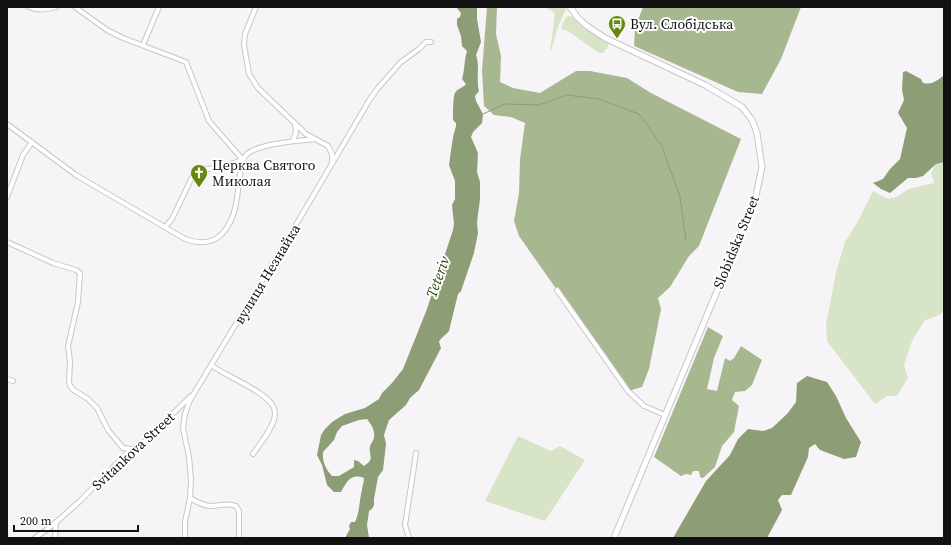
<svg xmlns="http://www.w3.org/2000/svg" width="951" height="545" viewBox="0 0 951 545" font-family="'Source Serif 4',serif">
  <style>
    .green { fill: #d8e4c7 }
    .forest { fill: #a7b890 }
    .water { fill: #8d9d76; fill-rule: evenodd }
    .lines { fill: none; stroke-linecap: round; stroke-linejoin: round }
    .stream { stroke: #8d9d76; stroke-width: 1 }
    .minor-casing { stroke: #c8c6c9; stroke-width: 6 }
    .tertiary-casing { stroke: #c8c6c9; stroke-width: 7 }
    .minor { stroke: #fff; stroke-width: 4 }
    .tertiary { stroke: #fff; stroke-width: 5 }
    .labels { text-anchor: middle; stroke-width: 4; stroke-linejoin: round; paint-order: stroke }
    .poi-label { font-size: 14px; fill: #111112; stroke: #fff; text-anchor: start }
    .street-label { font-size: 14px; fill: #111112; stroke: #fff }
    .water-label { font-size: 15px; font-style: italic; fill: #324506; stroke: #fff }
  </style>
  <rect width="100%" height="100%" fill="#f7f4f7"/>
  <g class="green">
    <path d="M544 7H565L566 9 558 27 551 51 550 50 555 14 552 11Z"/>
    <path d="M568 16H571L585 29 608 43V47L603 53H599L568 31 561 29 565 18Z"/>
    <path d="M944 162V310L941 314 924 321 912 341 904 365 908 378 897 396H887L875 404 827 341 826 325 836 272 845 242 857 223 873 191 888 199 896 197 909 189 934 183 931 173 936 164Z"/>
    <path d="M518 436 551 451 560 446 585 460 545 521 485 501Z"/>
  </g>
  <g class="forest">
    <path d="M487 7H497L496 34 501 56 500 82 513 88 540 93 576 71H590L627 78 651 93 741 139 699 246 689 256 670 287 658 298 661 309 649 369 642 387 628 391 519 236 514 221 519 193 520 159 525 123 511 117 494 115 484 106 482 71Z"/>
    <path d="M643 7H801L781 59 762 94 738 92 634 46 635 28Z"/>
    <path d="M708 327 723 336 714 358 707 389 717 391 725 358 730 361 734 358 741 346 762 360 752 385 745 391 735 392 732 400 739 406 734 432 722 446 715 467 703 478 700 477 699 471H693L691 475 686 474 681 476 654 457Z"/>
  </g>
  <g class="water">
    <path d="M456 7H477V19L481 42 476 55C480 65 476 80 479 91L475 96 476 101 483 114 482 123 473 132 471 137 478 153 477 172 480 182V199L477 222 478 233 474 253 461 291 458 294 449 331C446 335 441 337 439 342L441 348 419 390 410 398 406 405 389 420 384 435 386 444 383 470 378 477 374 499V505L372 509 369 511 367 525 369 538H345L350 529 349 526 351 522H355C360 512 359 501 362 490 362 486 364 483 364 478 351 473 347 481 341 492H334L327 485 322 465 317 455 321 435 325 429 332 422 345 414 365 408 379 399 382 393 392 383 403 369 427 309 453 230 454 224 452 205 455 199V181L449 165 453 137 456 126V123L453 120C453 116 453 95 455 93 458 88 463 88 466 84L462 79C465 69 464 60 467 51L462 46 461 36 457 25V19L460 17 461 13ZM367 419C371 424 375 430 374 437 374 440 371 443 370 446 368 456 376 458 364 466L358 461 354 460V467L339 476H332C326 470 322 461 323 452L334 440 337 432 342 426 359 420Z"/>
    <path d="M906 71 921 79 923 83C932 85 937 81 944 75V162L936 164 923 176 916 178H908L890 193 881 189 873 183 883 179 890 169 900 159 907 128 898 113 904 100 902 90 903 72Z"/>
    <path d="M807 376 827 382 836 396 846 418 861 442 856 457 844 459 820 450 815 444 809 448 808 457 791 495H782L778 500 782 510 767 538H673L706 481 730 455 738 439 748 429 763 431 772 428 787 414 796 402 797 383Z"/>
  </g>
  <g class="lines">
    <path class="stream" d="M483 114 505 104 539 105 567 95 599 99 639 114 662 146 680 197 686 241"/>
    <defs>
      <g id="minor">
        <path d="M29 7C38 11 46 10 56 7"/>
        <path d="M75 7 107 30 123 38 186 62 209 121 243 160 220 167 195 171 172 219 165 227"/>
        <path d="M256 7 245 34 244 45 249 74 258 88 306 134 328 146 332 154V162"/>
        <path d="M143 45 159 7"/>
        <path d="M7 124 76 175 185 239C196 243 207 244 217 238 237 224 237 196 240 174 241 167 242 159 247 154 260 143 298 141 315 139"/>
        <path d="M293 141 296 132 295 124"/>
        <path d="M7 197 23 155 32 142"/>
        <path d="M7 242 53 263 76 270 80 273 78 302 68 346 70 361 69 383 72 389 88 399 97 408 108 430 123 448 132 449"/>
        <path d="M557 290 628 391 644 406 665 415"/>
        <path d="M211 365C225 376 268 392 274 408 275 411 275 416 274 420 270 432 260 444 253 454"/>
        <path d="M7 379 13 381"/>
        <path d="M190 498C197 502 203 506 211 506 220 506 227 502 236 506L239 511V538"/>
        <path d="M35 538 53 525 80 501 128 452 144 442 191 396"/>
        <path d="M55 538 56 522"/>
        <path d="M185 538V522L190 498 191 480 189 457 183 428 185 414 190 400 303 213 370 99 378 88 401 62 419 49 426 42H431"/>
        <path d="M409 538 405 525 416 453"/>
      </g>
      <path id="tertiary" d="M570 7 578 18 587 26 605 38 705 85 742 107 752 120 757 133 762 167 755 200 614 538"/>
    </defs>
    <use href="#minor" class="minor-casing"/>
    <use href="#tertiary" class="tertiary-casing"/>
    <use href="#minor" class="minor"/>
    <use href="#tertiary" class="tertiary"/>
  </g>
  <defs>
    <symbol id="bus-pin" viewBox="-11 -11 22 30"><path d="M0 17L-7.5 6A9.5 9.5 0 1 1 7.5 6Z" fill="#658910" stroke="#fff"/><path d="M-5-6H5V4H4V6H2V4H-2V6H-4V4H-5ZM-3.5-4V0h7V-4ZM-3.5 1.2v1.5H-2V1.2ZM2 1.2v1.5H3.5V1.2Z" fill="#fff"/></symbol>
    <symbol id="church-pin" viewBox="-11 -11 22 30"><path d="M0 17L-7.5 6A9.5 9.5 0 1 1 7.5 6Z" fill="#658910" stroke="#fff"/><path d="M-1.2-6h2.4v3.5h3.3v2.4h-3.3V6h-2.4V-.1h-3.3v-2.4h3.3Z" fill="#fff"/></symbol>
  </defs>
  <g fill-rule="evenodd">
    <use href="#bus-pin" x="607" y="14" width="20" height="27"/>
    <use href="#church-pin" x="189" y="163" width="20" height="27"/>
  </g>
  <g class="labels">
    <g class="poi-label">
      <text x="630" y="29">Вул. Слобідська</text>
      <text x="212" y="170">Церква Святого<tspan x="212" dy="16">Миколая</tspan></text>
    </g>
    <g class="street-label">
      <text transform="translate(736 242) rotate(-68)" y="5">Slobidska Street</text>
      <text transform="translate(267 274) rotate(-59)" y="5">вулиця Незнайка</text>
      <text transform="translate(133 451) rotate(-43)" y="5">Svitankova Street</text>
    </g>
    <g class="water-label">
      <text transform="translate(438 277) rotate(-70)" y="5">Teteriv</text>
    </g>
  </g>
  <rect width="951" height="545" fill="none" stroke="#111112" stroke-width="16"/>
  <path d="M14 525v6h124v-6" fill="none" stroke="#111112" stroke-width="2"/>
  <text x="20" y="525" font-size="12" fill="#111112" stroke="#ffffff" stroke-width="3" paint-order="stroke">200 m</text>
</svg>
